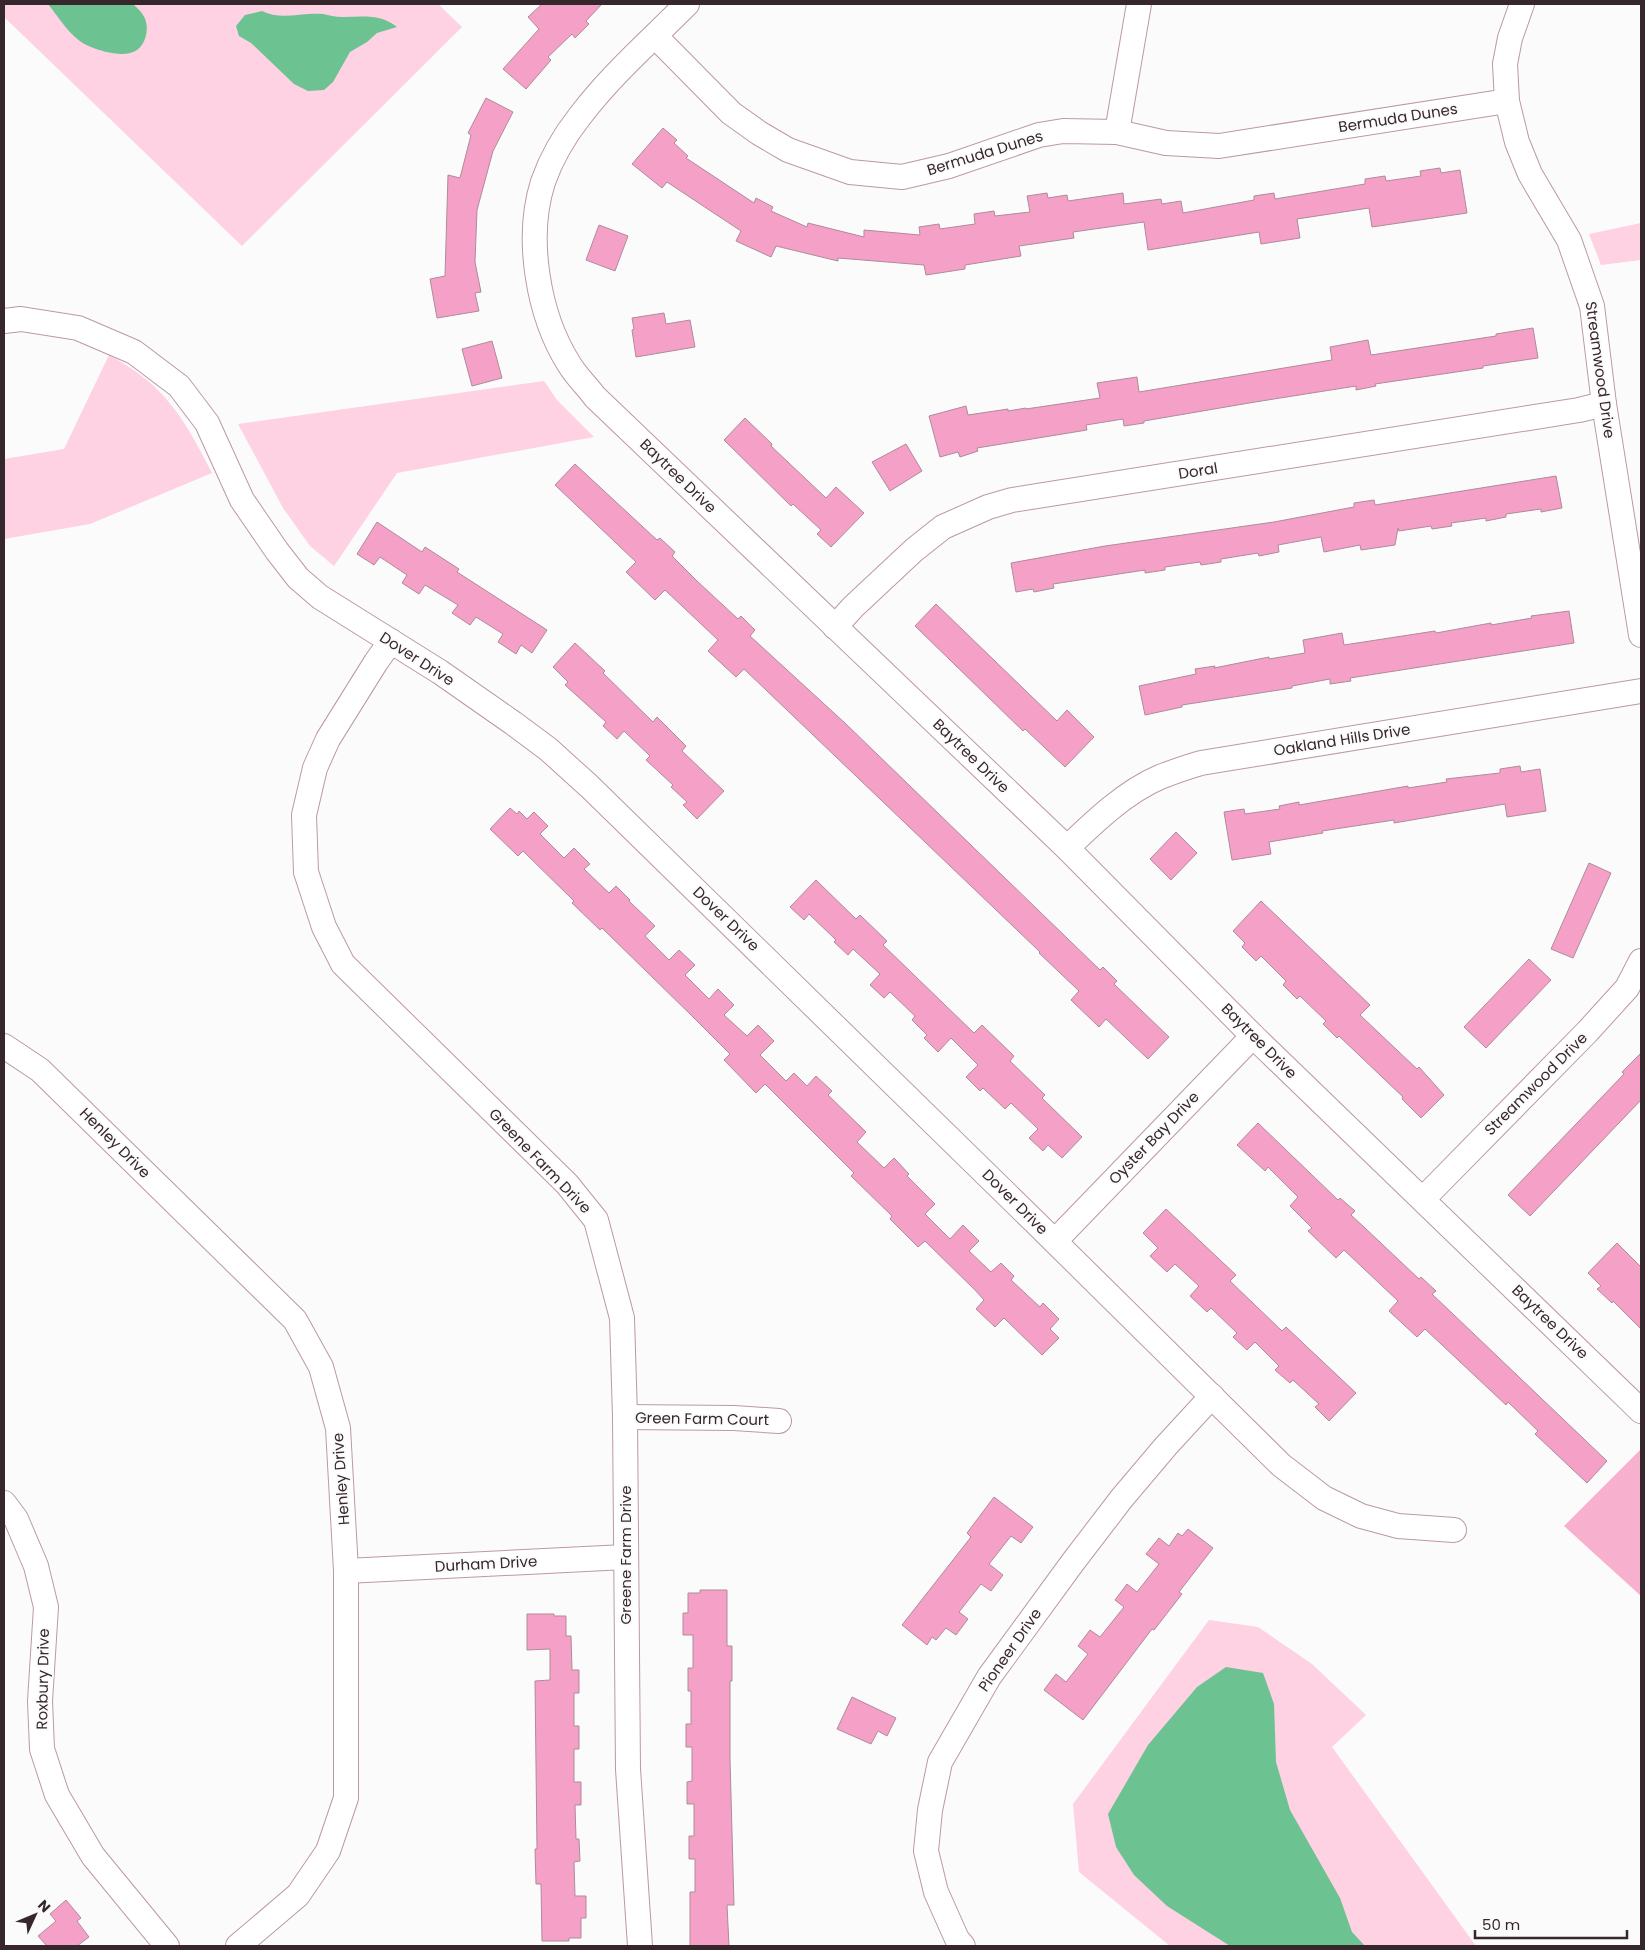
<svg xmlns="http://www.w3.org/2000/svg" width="1645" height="1950" viewBox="0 0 1645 1950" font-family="Poppins,sans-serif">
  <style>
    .green { fill: #fed1e3 }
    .forest { fill: #f7b1cf }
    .water { fill: #6cc291 }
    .building { fill: #f5a0c6; stroke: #af8b9a }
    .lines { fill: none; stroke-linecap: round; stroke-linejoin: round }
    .minor-casing { stroke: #bc98a7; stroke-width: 26 }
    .minor { stroke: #fff; stroke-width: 24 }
    .labels { text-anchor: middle; stroke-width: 4; stroke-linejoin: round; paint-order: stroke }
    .street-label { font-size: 15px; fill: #36272d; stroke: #fbfbfb }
  </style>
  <rect width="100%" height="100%" fill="#fbfbfb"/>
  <g class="green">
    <path d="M4 4H438L462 27 242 246 4 17Z"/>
    <path d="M1641 223V260L1601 265 1589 234Z"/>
    <path d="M109 355C166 386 183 417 212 473L90 524 4 539V459L64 449Z"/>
    <path d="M544 381 557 400 594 437 397 473 334 566 310 546 283 508 238 424Z"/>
    <path d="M1209 1620 1258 1627 1312 1664 1366 1715 1332 1747 1476 1946H1170L1079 1872 1073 1804Z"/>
  </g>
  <path class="forest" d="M1641 1449V1596L1564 1526Z"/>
  <g class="water">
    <path d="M48 4H133C136 7 141 11 143 15 150 25 147 43 137 50 126 58 103 52 91 47 72 40 60 19 48 4Z"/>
    <path d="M262 11C281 21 302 12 323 14 329 15 335 17 342 17 362 17 380 13 397 27L377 33 367 42 350 52 333 82 324 90 308 91 294 84 251 43 239 36 236 26 245 15Z"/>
    <path d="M1226 1667 1263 1673 1274 1704 1276 1762 1290 1810 1340 1898 1352 1932 1365 1946H1230L1167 1906 1134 1875 1116 1847 1108 1814 1148 1745 1197 1687Z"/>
  </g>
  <g class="building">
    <path d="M542 4H602L586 21 589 24 575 38 572 34 548 57 551 60 526 89 503 69 539 29 528 17Z"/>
    <path d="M486 98 513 112 493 151 477 210 475 262 481 292 475 293 479 311 437 318 430 279 445 276 448 175 460 178 471 135 468 133Z"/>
    <path d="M663 128 677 140 674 143 688 156 686 158 754 203 756 198 773 207 771 211 807 227 808 223 864 237V230L920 235 919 227 939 224 940 229 975 224 974 214 994 211 995 216 1030 212 1027 196 1047 193 1048 198 1067 195 1068 201 1123 193 1124 204 1161 199 1162 204 1181 201 1183 213 1254 200V196L1274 193 1275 199 1365 184V179L1385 176 1386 181 1421 176 1420 171 1440 168 1441 173 1460 170 1467 213 1372 227 1369 208 1297 219 1300 238 1261 244 1259 232 1148 250 1144 222 1073 232 1074 238 1019 246 1021 256 965 265V269L926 275 924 265 838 258V261L776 246 771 257 736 241 741 231 667 182 662 188 632 164Z"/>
    <path d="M599 225 628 236 615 271 586 260Z"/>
    <path d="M664 313 666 324 690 320 695 347 636 357 632 330 634 329 632 318Z"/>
    <path d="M1533 328 1538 358 1483 366V368L1375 384 1376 386 1356 390V386L1255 402 1144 421V423L1124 426 1123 419 1086 425 1087 430 977 448 978 451 960 457 958 452 940 457 929 416 966 406 968 415 1008 409V411L1026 408V409L1100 398 1097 383 1137 377 1139 392 1272 370 1332 360 1330 347 1368 340 1371 355 1496 336V334Z"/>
    <path d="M492 341 502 378 472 386 462 349Z"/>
    <path d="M745 418 772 444 771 446 826 498 836 487 864 513 831 547 817 534 821 530 793 504 791 506 724 440Z"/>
    <path d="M906 444 922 471 890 491 872 462Z"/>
    <path d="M575 464 657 540 660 538 675 552 672 556 697 581 738 619 741 616 755 630 750 636 846 724 1100 970 1103 967 1117 981 1114 984 1169 1037 1148 1059 1106 1019 1099 1027 1071 1000 1079 991 1039 953 1040 952 744 669 736 677 708 651 718 640 665 590 655 600 626 572 636 562 555 485Z"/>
    <path d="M1556 476 1562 508 1541 512V509L1506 514V517L1486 521V518L1451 523 1452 526 1432 529 1431 526 1399 531 1398 528 1395 545 1361 550 1360 545 1324 552 1321 537 1278 545 1279 552 1259 556 1258 553 1221 559V562L1201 565 1200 562 1165 567V570L1145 573V570L1053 584 1054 588 1034 592 1033 589 1016 592 1011 563 1105 546 1274 522 1354 507V503L1374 500 1375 505Z"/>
    <path d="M377 522 422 552 425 547 459 569 457 572 547 630 532 653 521 645 516 654 498 642 503 634 476 617 470 625 452 613 458 605 425 585 419 594 402 583 407 575 380 557 374 565 357 554Z"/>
    <path d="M936 604 1057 721 1067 710 1094 737 1065 767 1025 729 1023 731 915 626Z"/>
    <path d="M1569 611 1574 643 1350 678 1351 681 1330 684V679L1292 686V688L1182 705V707L1145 715 1139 686 1196 674 1195 669 1215 666 1214 668 1269 657V659L1305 653 1303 640 1342 633 1344 645 1435 631 1436 633 1491 623V625L1532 618 1531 616Z"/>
    <path d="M575 643 605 671 603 673 653 722 657 717 686 746 682 751 724 791 697 819 683 805 687 802 671 787 673 785 646 760 650 756 624 731 617 739 603 726 606 722 565 685 568 682 553 667Z"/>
    <path d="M1520 766 1521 772 1540 769 1546 811 1507 817 1505 804 1394 823V820L1322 831 1323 833 1269 842 1271 854 1232 860 1224 812 1244 809 1245 814 1280 809 1279 806 1299 802V805L1408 786V788L1447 782 1446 779 1500 773V769Z"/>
    <path d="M510 808 517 814 519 811 527 819 534 812 548 826 540 834 564 858 574 848 590 864 584 869 609 893 616 886 630 900 629 901 655 926 645 936 669 960 679 950 695 965 685 975 709 999 718 989 734 1005 724 1015 747 1036 758 1025 774 1041 760 1055 786 1081 794 1073 807 1086 816 1076 832 1091 828 1095 866 1132 857 1142 884 1168 894 1158 909 1174 907 1176 935 1204 925 1214 950 1239 963 1225 979 1241 969 1251 991 1272 1001 1263 1014 1276 1011 1280 1040 1307 1043 1303 1059 1319 1050 1329 1059 1338 1042 1355 1004 1318 995 1327 976 1309 984 1300 975 1290 925 1241 918 1247 890 1219 892 1216 851 1176 854 1173 765 1084 756 1093 724 1060 730 1054 692 1016 602 928 600 930 572 903 574 901 523 851 518 856 490 829Z"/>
    <path d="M1176 832 1197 853 1171 880 1150 859Z"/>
    <path d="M1589 863 1611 873 1573 958 1551 949Z"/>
    <path d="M816 880 856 919 860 915 887 941 883 945 974 1033 982 1025 1014 1056 1010 1061 1045 1095 1042 1098 1082 1137 1062 1158 1048 1145 1043 1151 1029 1138 1038 1129 1011 1103 1005 1109 983 1088 980 1091 966 1077 978 1065 951 1038 938 1052 924 1038 927 1035 912 1020 915 1016 890 992 884 998 870 985 880 974 853 949 848 955 834 942 836 940 809 914 804 920 790 907Z"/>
    <path d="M1261 901 1370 1005 1360 1015 1417 1069 1419 1067 1444 1095 1421 1118 1402 1099 1403 1097 1339 1036 1337 1038 1323 1024 1326 1021 1300 996 1297 999 1283 985 1286 981 1261 956 1256 961 1242 947 1245 943 1233 931Z"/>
    <path d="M1529 959 1551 980 1486 1048 1464 1027Z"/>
    <path d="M1641 1053V1100L1530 1216 1508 1195 1624 1074 1622 1072Z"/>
    <path d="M1258 1123 1338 1200 1340 1198 1355 1211 1351 1215 1365 1228 1419 1279 1421 1277 1436 1291 1432 1294 1607 1461 1587 1483 1535 1434 1538 1431 1508 1402 1506 1405 1425 1329 1417 1337 1389 1311 1398 1301 1344 1250 1336 1258 1308 1231 1312 1228 1290 1206 1298 1197 1268 1167 1265 1171 1237 1145Z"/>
    <path d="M1166 1209 1236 1275 1230 1281 1282 1331 1286 1327 1356 1393 1329 1421 1315 1407 1319 1404 1293 1380 1290 1383 1275 1370 1279 1366 1255 1342 1247 1350 1233 1337 1237 1333 1211 1308 1207 1312 1190 1296 1199 1286 1175 1264 1167 1272 1150 1256 1158 1248 1143 1233Z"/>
    <path d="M1617 1243 1641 1267V1329L1613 1301 1612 1303 1597 1289 1601 1286 1588 1273Z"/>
    <path d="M994 1497 1033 1527 1021 1543 1011 1536 989 1564 1003 1575 991 1591 981 1584 959 1612 968 1619 956 1635 946 1628 936 1640 932 1637 927 1645 902 1625 971 1537 967 1533Z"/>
    <path d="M1188 1529 1213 1548 1179 1592 1182 1594 1154 1630 1152 1629 1083 1720 1044 1690 1056 1674 1066 1682 1088 1654 1078 1646 1090 1630 1100 1637 1124 1607 1115 1600 1127 1584 1137 1592 1159 1564 1146 1554 1159 1538 1169 1546 1178 1533 1182 1536Z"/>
    <path d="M700 1590H727V1646H732V1681H730V1759L734 1905H727L729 1946H690V1892H695V1859H689V1836H694V1804H687V1782L692 1781V1747H686V1724H691V1691H688V1668H693V1635H683V1613H688V1593H700Z"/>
    <path d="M527 1614H554V1616H566V1636H571L572 1670H579V1693H574V1726H579V1749H574V1782H581V1805H575L576 1839H579L580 1861 574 1862 575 1896H586V1918H581V1938H569V1941H542L541 1884H536L535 1849H537L535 1681 550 1680V1649L527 1650Z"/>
    <path d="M852 1697 896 1718 887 1736 878 1731 871 1744 837 1729Z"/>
    <path d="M66 1900 81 1918 77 1921 89 1937 77 1946H47L38 1936 56 1921 50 1914Z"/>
  </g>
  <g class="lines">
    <defs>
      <g id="minor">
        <path d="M687 4C651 40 611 75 580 116 565 135 551 159 543 182 525 238 538 315 569 364 576 376 587 386 595 397L1067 848 1253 1036 1641 1411"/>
        <path d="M1522 4 1510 38 1505 64 1507 101 1517 142 1530 174 1569 240 1592 306 1604 404 1641 635"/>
        <path d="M655 36 731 113 759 133 788 150 850 172 902 177 949 166 1039 135 1063 131 1117 132 1166 143 1219 146 1507 101"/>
        <path d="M1117 132 1139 4"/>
        <path d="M4 321 21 319 78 328 134 352 179 386 207 423 242 500 277 551 298 578 320 597 440 672 513 723 548 749 589 786 1036 1223 1281 1465 1324 1498 1361 1516 1398 1526 1454 1530"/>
        <path d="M835 627 853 607 914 550 943 527 988 507 1012 500 1579 410 1604 404"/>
        <path d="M391 641 376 662 328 739 315 768 304 815 306 872 324 927 343 964 567 1184 596 1220 622 1318 625 1417 628 1769 640 1946"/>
        <path d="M1067 848C1094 822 1125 792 1160 777 1173 772 1187 767 1201 763L1641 691"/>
        <path d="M4 1046 40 1070 295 1320 321 1367 338 1428 346 1571V1798L328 1851 298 1895 238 1946"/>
        <path d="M1423 1199 1588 1031 1627 988 1641 961"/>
        <path d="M1055 1241 1253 1036"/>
        <path d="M625 1417 734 1418 779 1421"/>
        <path d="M4 1503 16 1519 36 1566 46 1607 40 1701 42 1749 57 1795 93 1856 167 1946"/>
        <path d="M346 1571 625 1557"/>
        <path d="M963 1946 957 1939 936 1892 926 1851 930 1810 940 1762 989 1677 1073 1562 1122 1498 1166 1446 1212 1396"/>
      </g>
    </defs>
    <use href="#minor" class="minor-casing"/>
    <use href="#minor" class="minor"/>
  </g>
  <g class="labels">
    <g class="street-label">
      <text transform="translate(1398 118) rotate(-9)" y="5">Bermuda Dunes</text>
      <text transform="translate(985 153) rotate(-17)" y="5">Bermuda Dunes</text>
      <text transform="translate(1600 370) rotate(82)" y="5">Streamwood Drive</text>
      <text transform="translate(1198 471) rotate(-9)" y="5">Doral</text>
      <text transform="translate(678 476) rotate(44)" y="5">Baytree Drive</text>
      <text transform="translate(417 659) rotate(33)" y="5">Dover Drive</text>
      <text transform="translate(1342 740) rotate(-9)" y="5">Oakland Hills Drive</text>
      <text transform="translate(971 756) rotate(44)" y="5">Baytree Drive</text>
      <text transform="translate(726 919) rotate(44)" y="5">Dover Drive</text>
      <text transform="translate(1259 1041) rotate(45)" y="5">Baytree Drive</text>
      <text transform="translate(1536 1084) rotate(-45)" y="5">Streamwood Drive</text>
      <text transform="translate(1154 1138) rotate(-46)" y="5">Oyster Bay Drive</text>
      <text transform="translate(115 1143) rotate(45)" y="5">Henley Drive</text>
      <text transform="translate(540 1161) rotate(46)" y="5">Greene Farm Drive</text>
      <text transform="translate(1015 1202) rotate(45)" y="5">Dover Drive</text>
      <text transform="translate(1550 1322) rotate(44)" y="5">Baytree Drive</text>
      <text transform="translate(702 1419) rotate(1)" y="5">Green Farm Court</text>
      <text transform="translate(341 1479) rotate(-94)" y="5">Henley Drive</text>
      <text transform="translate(626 1555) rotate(-90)" y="5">Greene Farm Drive</text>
      <text transform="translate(486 1564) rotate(-3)" y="5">Durham Drive</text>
      <text transform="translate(1010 1650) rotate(-55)" y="5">Pioneer Drive</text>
      <text transform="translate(43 1679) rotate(-89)" y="5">Roxbury Drive</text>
    </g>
  </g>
  <rect width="1645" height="1950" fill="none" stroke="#36272d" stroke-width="10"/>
  <g transform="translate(35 1915) rotate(46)" stroke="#fbfbfb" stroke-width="4" paint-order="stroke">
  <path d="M0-4L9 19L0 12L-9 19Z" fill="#36272d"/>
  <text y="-8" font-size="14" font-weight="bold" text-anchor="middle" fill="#36272d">N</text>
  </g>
  <path d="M1475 1930v8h152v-8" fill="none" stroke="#36272d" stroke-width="2.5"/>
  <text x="1482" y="1930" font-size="15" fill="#36272d" stroke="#fbfbfb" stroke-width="4" paint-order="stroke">50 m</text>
</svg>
